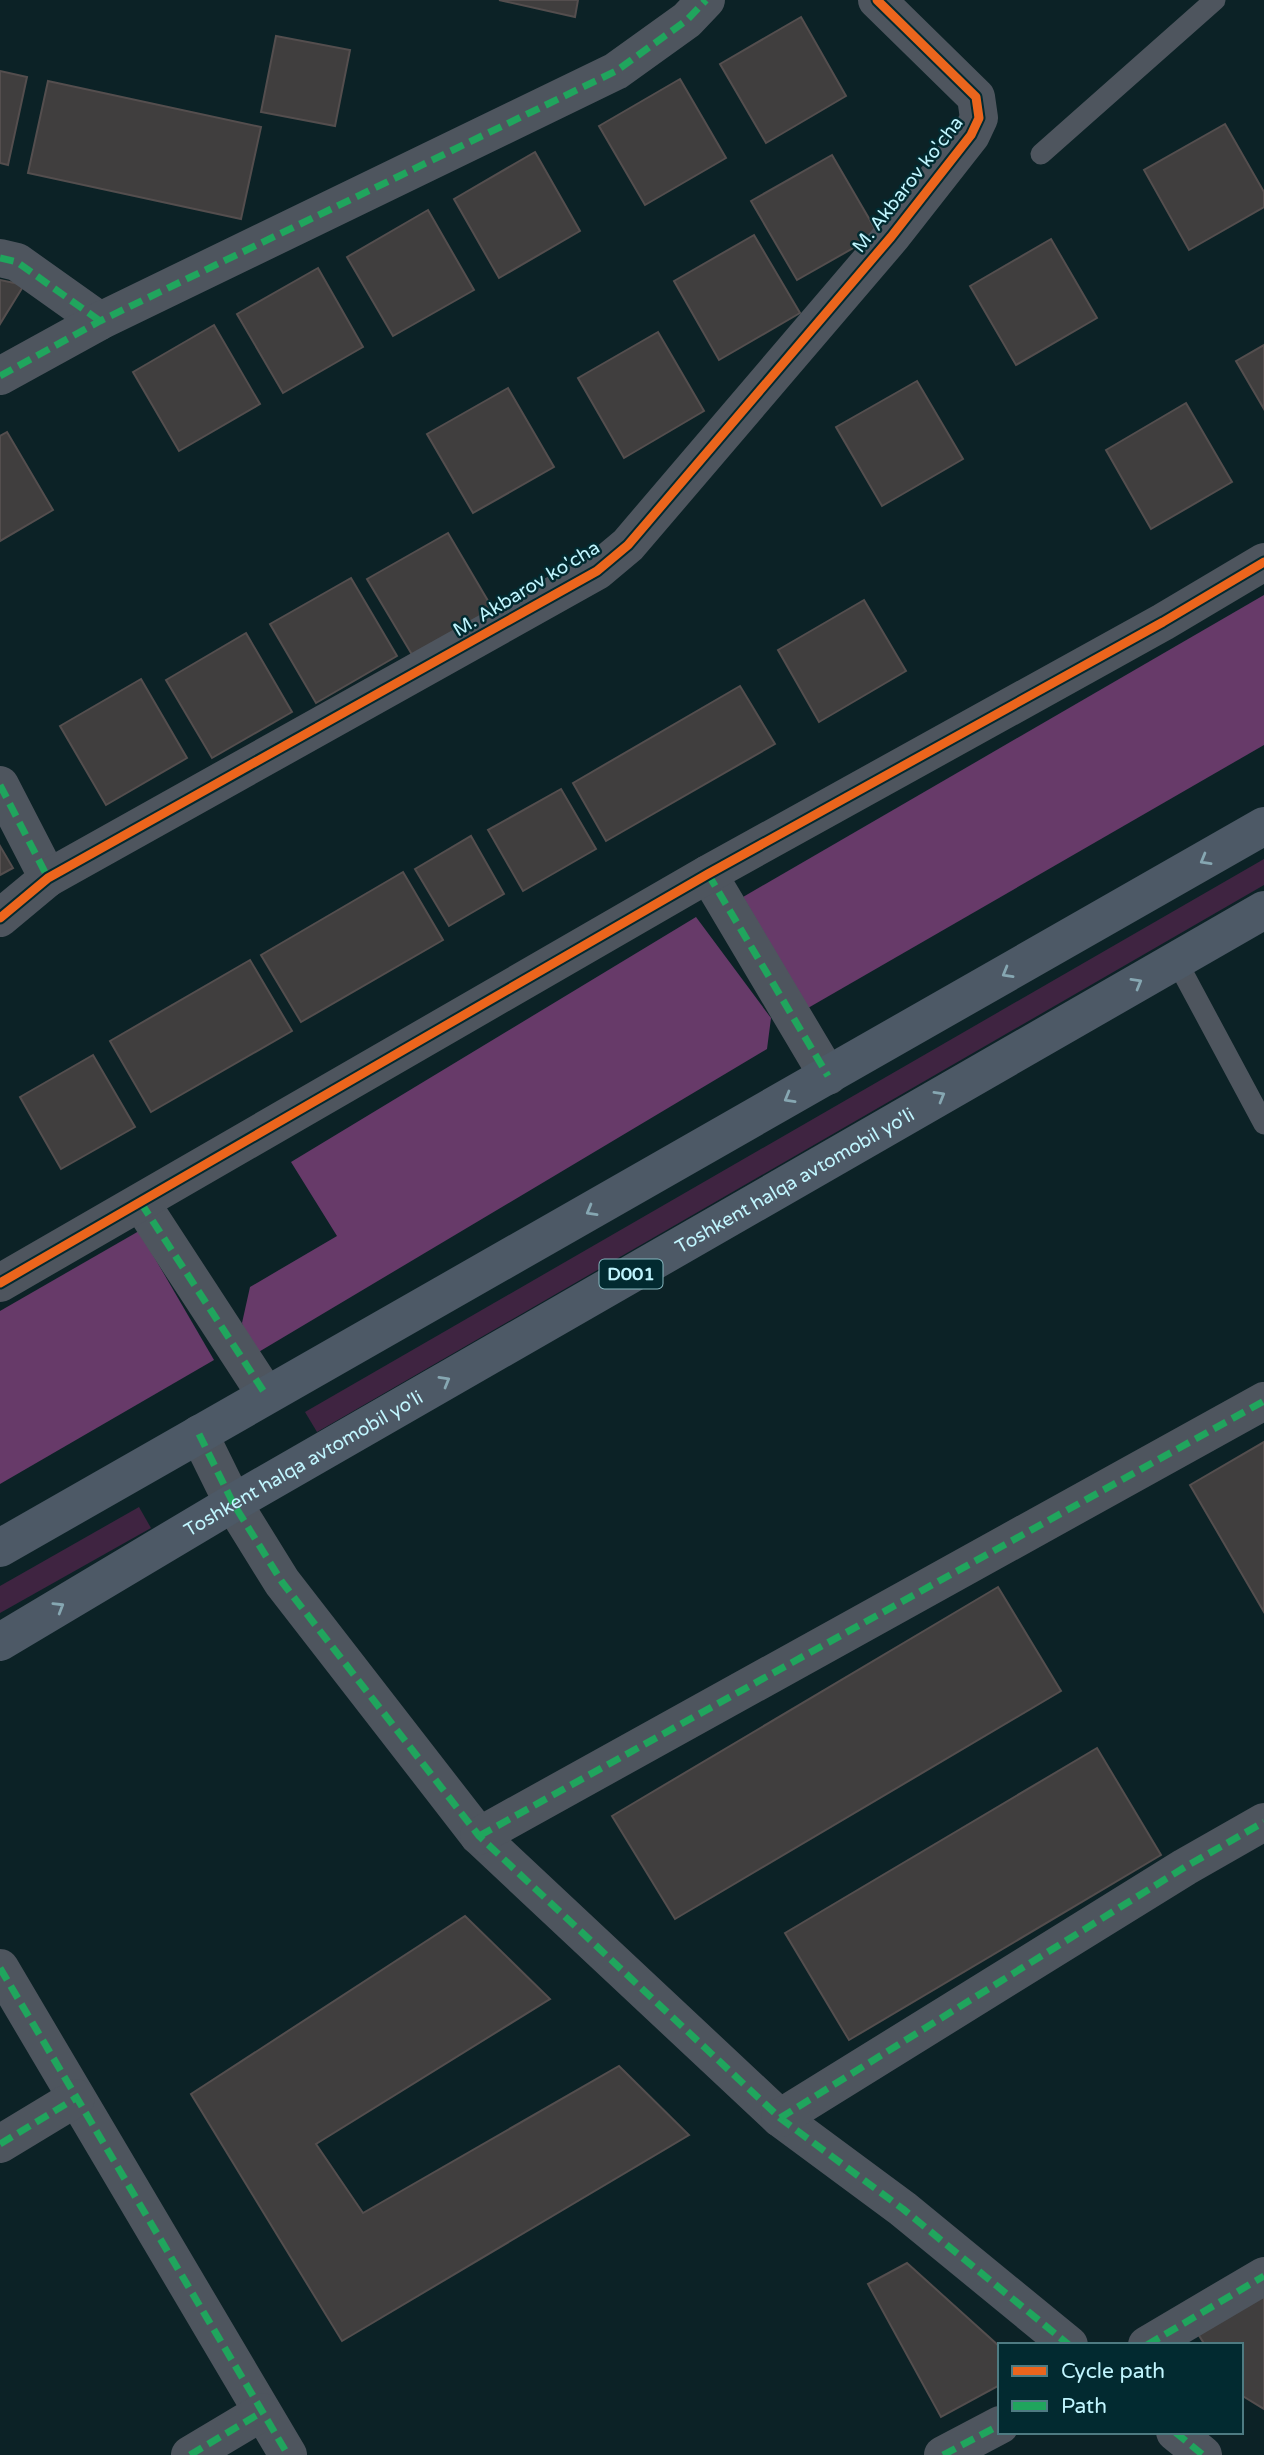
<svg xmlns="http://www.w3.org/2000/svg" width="1264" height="2455" viewBox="0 0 1264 2455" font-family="'Varela Round',sans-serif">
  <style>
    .green { fill: #3f2441 }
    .forest { fill: #673a69 }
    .building { fill: #403e3e; stroke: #544e4e; stroke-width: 2 }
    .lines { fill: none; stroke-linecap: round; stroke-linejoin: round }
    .lane { stroke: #4e555e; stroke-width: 21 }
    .street { stroke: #4e555e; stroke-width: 38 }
    .highway { stroke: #4d5966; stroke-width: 38 }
    .quiet { stroke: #20a55d; stroke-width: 7; stroke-dasharray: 14 7; stroke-linecap: butt }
    .cycleway-casing { stroke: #022a30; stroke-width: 13 }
    .cycleway { stroke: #eb651d; stroke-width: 9 }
    .oneway { stroke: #86a7b2 }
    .labels { text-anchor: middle; stroke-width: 5; stroke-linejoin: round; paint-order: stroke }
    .shield { fill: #022a30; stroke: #87b8c0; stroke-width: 2 }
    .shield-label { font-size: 18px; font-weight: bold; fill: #c0f5fe }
    .street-label { font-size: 19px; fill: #c0f5fe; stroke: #022a30 }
  </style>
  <rect width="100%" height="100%" fill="#0c2226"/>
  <g class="green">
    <path d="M1264 859V885L317 1432 305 1412Z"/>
    <path d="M139 1507 151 1528 0 1613V1586Z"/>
  </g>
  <g class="forest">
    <path d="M1264 595V745L808 1008 743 897Z"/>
    <path d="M696 917 771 1018 767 1049 252 1356 242 1323 250 1287 337 1236 291 1162Z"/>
    <path d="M139 1231 214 1360 0 1484V1311Z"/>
  </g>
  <g class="building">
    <path d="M499 0H578L575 17Z"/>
    <path d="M801 17 846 96 766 143 720 64Z"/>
    <path d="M276 36 350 50 335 126 261 112Z"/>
    <path d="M0 71 27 77 8 165 0 163Z"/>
    <path d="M680 79 726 158 645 205 599 126Z"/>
    <path d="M48 81 261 127 241 219 28 173Z"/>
    <path d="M1225 124 1264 192V207L1189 250 1144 170Z"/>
    <path d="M535 152 580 231 499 278 454 199Z"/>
    <path d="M832 155 878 234 797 280 751 201Z"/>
    <path d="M428 210 474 290 393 336 347 257Z"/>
    <path d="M754 235 800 313 719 360 674 281Z"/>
    <path d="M1051 239 1097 318 1016 365 970 286Z"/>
    <path d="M318 268 363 347 283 393 237 314Z"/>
    <path d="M0 280 24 285 0 324Z"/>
    <path d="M214 325 260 404 179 451 133 372Z"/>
    <path d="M658 332 704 411 624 458 578 378Z"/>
    <path d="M1264 345V409L1236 361Z"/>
    <path d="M917 381 963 459 882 506 836 427Z"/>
    <path d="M508 388 554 467 473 513 427 434Z"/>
    <path d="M1186 403 1232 482 1151 529 1106 450Z"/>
    <path d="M7 432 53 510 0 541V436Z"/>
    <path d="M448 533 494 611 414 658 367 579Z"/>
    <path d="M351 578 397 656 316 703 270 624Z"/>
    <path d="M864 600 906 671 819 722 778 650Z"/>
    <path d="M246 633 292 712 212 758 166 680Z"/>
    <path d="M141 679 187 758 106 805 60 726Z"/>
    <path d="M740 686 775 744 606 841 573 783Z"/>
    <path d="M561 789 596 849 523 891 488 830Z"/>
    <path d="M471 836 504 894 449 926 415 869Z"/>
    <path d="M0 846 13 868 0 875Z"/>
    <path d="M403 872 443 940 301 1022 261 955Z"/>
    <path d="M250 960 292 1031 151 1112 110 1041Z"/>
    <path d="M93 1055 135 1127 61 1169 20 1097Z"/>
    <path d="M1264 1442V1612L1190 1485Z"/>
    <path d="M998 1587 1061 1691 675 1919 612 1816Z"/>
    <path d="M1097 1748 1161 1855 849 2040 785 1933Z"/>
    <path d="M465 1916 550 1999 316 2144 363 2213 619 2066 689 2135 342 2341 191 2094Z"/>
    <path d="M907 2263 1000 2347V2385L941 2417 868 2284Z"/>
    <path d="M1264 2292V2409L1241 2395V2345H1205L1198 2334Z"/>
  </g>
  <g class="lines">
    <g class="lane">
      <path d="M1041 154 1215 0"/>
      <path d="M1176 960 1264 1124"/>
    </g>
    <g class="street">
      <path d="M0 258 17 262 100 321"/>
      <path d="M0 376 100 321 616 71 687 20 706 0"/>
      <path d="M0 785 48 878"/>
      <path d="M708 874 828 1076"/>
      <path d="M0 918 48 878 597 571 628 545 891 237 971 135 979 118 976 97 877 0"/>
      <path d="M141 1203 266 1395"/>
      <path d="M0 1283 708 874 1163 622 1264 562"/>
      <path d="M199 1434 233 1503 282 1582 479 1836 780 2118 903 2209 1069 2345"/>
      <path d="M479 1836 1264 1401"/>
      <path d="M0 1968 288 2455"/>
      <path d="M780 2118 1185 1867 1264 1822"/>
      <path d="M0 2144 76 2098"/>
      <path d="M1147 2345 1264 2276"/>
      <path d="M1175 2432 1203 2455"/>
      <path d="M190 2455 262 2412"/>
      <path d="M943 2455 1000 2425"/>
    </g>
    <g class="highway">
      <path d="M0 1548 1264 826"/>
      <path id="s1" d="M0 1642 233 1503 1264 910"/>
    </g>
    <g class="quiet">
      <path d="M0 258 17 262 100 321"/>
      <path d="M0 376 100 321 616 71 687 20 706 0"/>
      <path d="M0 785 48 878"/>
      <path d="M708 874 828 1076"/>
      <path d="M141 1203 266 1395"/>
      <path d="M199 1434 233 1503 282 1582 479 1836 780 2118 903 2209 1069 2345"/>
      <path d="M479 1836 1264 1401"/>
      <path d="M0 1968 288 2455"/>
      <path d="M780 2118 1185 1867 1264 1822"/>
      <path d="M0 2144 76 2098"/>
      <path d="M1147 2345 1264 2276"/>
      <path d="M1175 2432 1203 2455"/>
      <path d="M190 2455 262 2412"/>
      <path d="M943 2455 1000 2425"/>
    </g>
    <defs>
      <g id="cycleway">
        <path d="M0 918 48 878 597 571 628 545 891 237 971 135 979 118 976 97 877 0"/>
        <path d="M0 1283 708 874 1163 622 1264 562"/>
      </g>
    </defs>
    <use href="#cycleway" class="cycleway-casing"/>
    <use href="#cycleway" class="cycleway"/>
  </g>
  <defs><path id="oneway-chevron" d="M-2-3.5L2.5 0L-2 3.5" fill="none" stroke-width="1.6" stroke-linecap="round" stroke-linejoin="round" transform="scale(1.75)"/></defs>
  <g class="oneway">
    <use href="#oneway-chevron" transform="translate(1205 860) rotate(150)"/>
    <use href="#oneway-chevron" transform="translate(1007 973) rotate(150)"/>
    <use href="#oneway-chevron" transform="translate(1137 983) rotate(-30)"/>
    <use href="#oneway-chevron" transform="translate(940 1096) rotate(-30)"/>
    <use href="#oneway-chevron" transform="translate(789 1098) rotate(150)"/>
    <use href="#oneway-chevron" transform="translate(591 1211) rotate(150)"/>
    <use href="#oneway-chevron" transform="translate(445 1381) rotate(-30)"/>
    <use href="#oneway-chevron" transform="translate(59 1607) rotate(-31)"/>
  </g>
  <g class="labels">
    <rect class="shield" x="599.5" y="1259.5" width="63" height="29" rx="5"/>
    <g class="shield-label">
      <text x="631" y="1280">D001</text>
    </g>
    <g class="street-label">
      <text transform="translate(907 184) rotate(-52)" y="7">M. Akbarov ko'cha</text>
      <text transform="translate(526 588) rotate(-31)" y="7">M. Akbarov ko'cha</text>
      <text dy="7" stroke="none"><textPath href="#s1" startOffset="919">Toshkent halqa avtomobil yo'li</textPath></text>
      <text dy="7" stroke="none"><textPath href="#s1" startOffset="352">Toshkent halqa avtomobil yo'li</textPath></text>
    </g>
  </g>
  <rect x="998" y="2343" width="245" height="91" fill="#022a30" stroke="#4e7b82" stroke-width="2"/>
  <rect x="1012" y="2366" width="35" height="10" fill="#eb651d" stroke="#4e7b82" stroke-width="2"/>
  <text x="1061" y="2378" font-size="21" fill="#c0f5fe">Cycle path</text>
  <rect x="1012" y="2401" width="35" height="10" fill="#20a55d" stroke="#4e7b82" stroke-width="2"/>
  <text x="1061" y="2413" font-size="21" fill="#c0f5fe">Path</text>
</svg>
